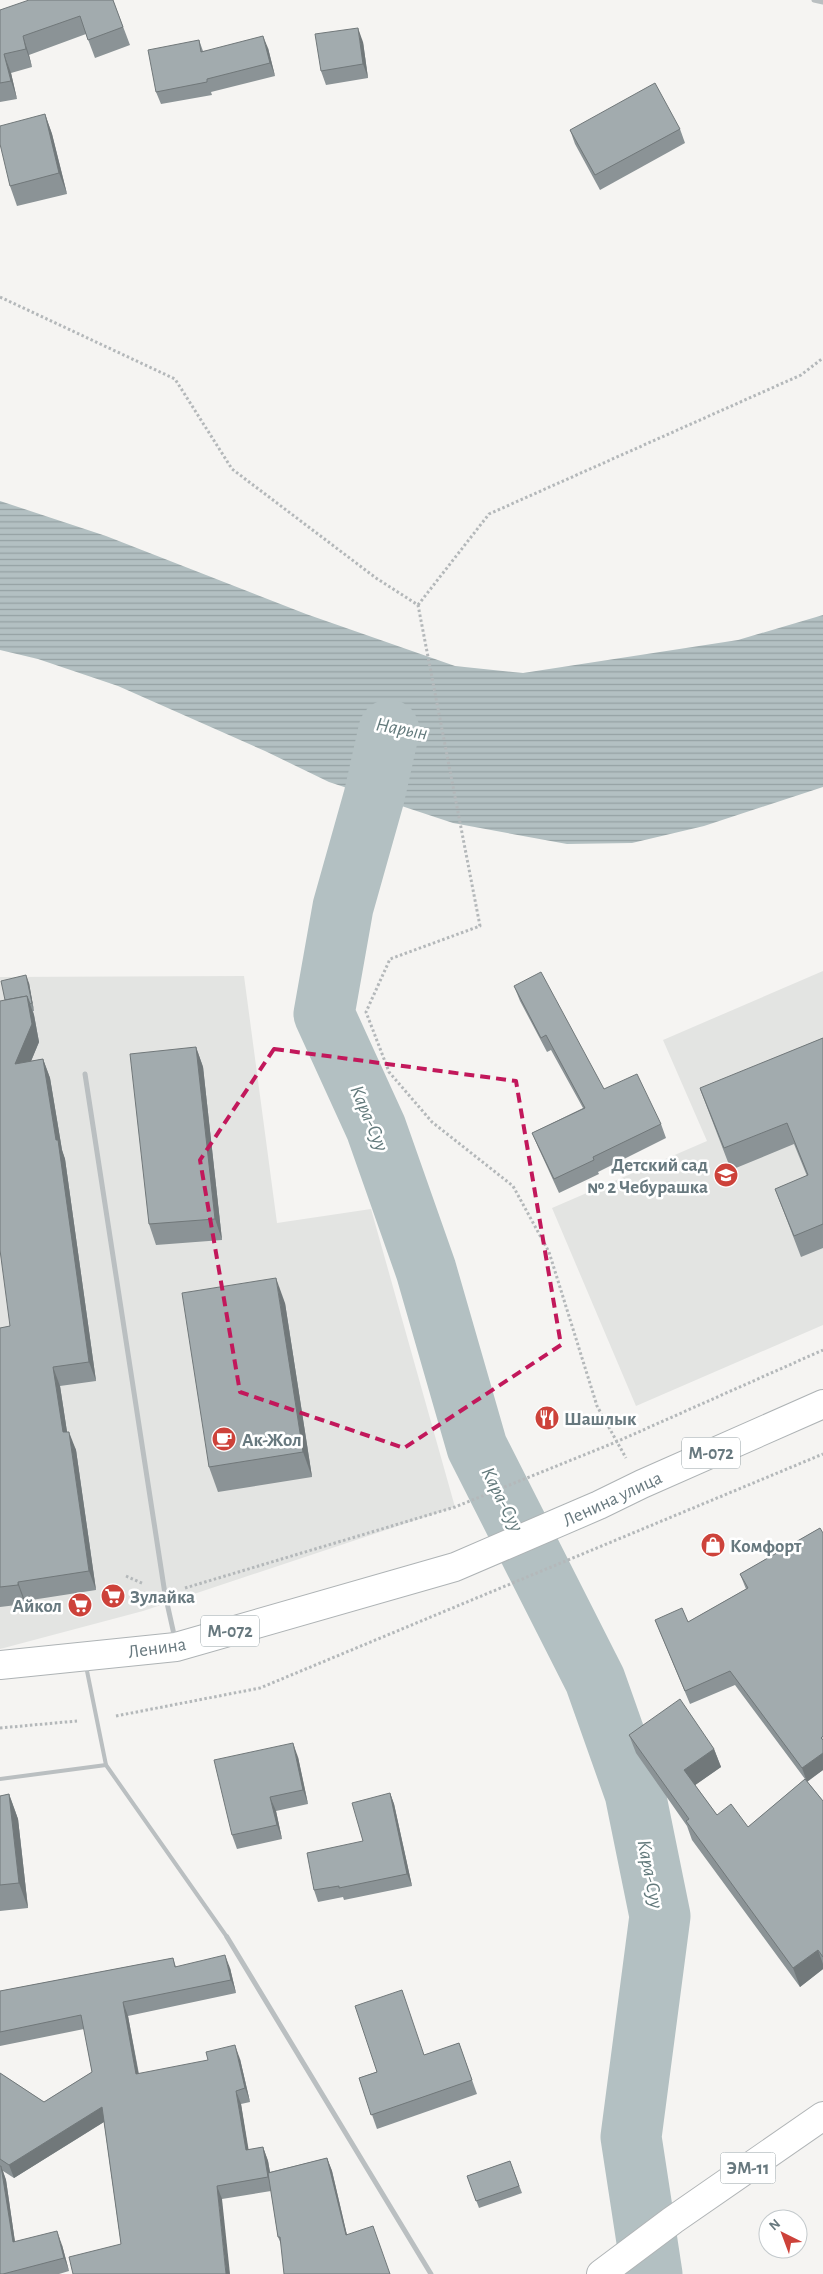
<svg xmlns="http://www.w3.org/2000/svg" width="823" height="2274" viewBox="0 0 823 2274" font-family="'Alegreya Sans',sans-serif">
  <style>
    .built { fill: #e3e4e2 }
    .water { fill: url(#water-rules) }
    .lines { fill: none; stroke-linecap: round; stroke-linejoin: round }
    .river { stroke: #b3c0c2; stroke-width: 61 }
    .primary-casing { stroke: #aeb3b5; stroke-width: 30 }
    .trunk-casing { stroke: #b0b4b6; stroke-width: 30 }
    .path { stroke: #b4b8ba; stroke-width: 3; stroke-dasharray: 2.5 2.5; stroke-linecap: butt }
    .service { stroke: #babfc1; stroke-width: 4 }
    .minor { stroke: #babfc1; stroke-width: 5 }
    .primary { stroke: #fff; stroke-width: 28 }
    .trunk { stroke: #fff; stroke-width: 28 }
    .wall { fill: #8b9396 }
    .shaded-wall { fill: #71787a }
    .building { fill: #a2abae; stroke: #71787a }
    .marked { fill: none; stroke: #c2185b; stroke-width: 4; stroke-dasharray: 10 6; stroke-linejoin: round }
    .labels { text-anchor: middle; stroke-width: 5; stroke-linejoin: round; paint-order: stroke }
    .shield { fill: #fff; stroke: #95a1a5; stroke-width: 1 }
    .shield-label { font-size: 18px; font-weight: bold; fill: #68797f }
    .poi-label { font-size: 19px; font-weight: bold; fill: #68797f; stroke: #fff; text-anchor: start }
    .street-label { font-size: 19px; fill: #68797f; stroke: #fff }
    .water-label { font-size: 20px; font-style: italic; fill: #637a7c; stroke: #fff }
  </style>
  <defs>
    <pattern id="water-rules" width="6" height="5" patternUnits="userSpaceOnUse" patternTransform="scale(1.25)"><rect width="6" height="5" fill="#b3c0c2"/><path d="M0 2.5h6" fill="none" stroke="#95a1a3"/></pattern>
  </defs>
  <rect width="100%" height="100%" fill="#f5f4f2"/>
  <g class="built">
    <path d="M823 971V1325L636 1406 552 1208 707 1141 663 1040Z"/>
    <path d="M244 976 277 1223 371 1209 455 1507 143 1611 0 1649V977Z"/>
  </g>
  <path class="water" d="M0 501 106 536 306 614 455 666 523 673 738 640 823 615V787L704 826 632 843 567 844 453 823 329 782 265 751 118 686 38 659 0 650Z"/>
  <g class="lines">
    <path class="river" d="M389 730 374 797 343 907 324 1014 376 1128 426 1270 477 1447 595 1680 635 1793 660 1916 631 2137 652 2274"/>
    <defs>
      <path id="primary" d="M0 1665 176 1647 455 1567 599 1505 642 1484 823 1404"/>
      <path id="trunk" d="M601 2274 673 2220 823 2116"/>
    </defs>
    <use href="#primary" class="primary-casing"/>
    <use href="#trunk" class="trunk-casing"/>
    <g class="path">
      <path d="M0 297 175 379 232 469 376 578 418 605 480 926 390 959 366 1012 389 1072 432 1122 513 1186 549 1252 597 1406 626 1458"/>
      <path d="M418 605 489 514 801 375 823 358"/>
      <path d="M126 1576 144 1584"/>
      <path d="M185 1588 455 1507 616 1442 823 1350"/>
      <path d="M116 1716 260 1688 823 1454"/>
      <path d="M0 1728 77 1721"/>
    </g>
    <g class="service">
      <path d="M86 1666 106 1765 227 1937"/>
      <path d="M0 1779 106 1765"/>
    </g>
    <g class="minor">
      <path d="M814 0 823 2"/>
      <path d="M85 1074 165 1594 175 1639"/>
      <path d="M227 1937 431 2274"/>
    </g>
    <use href="#primary" class="primary"/>
    <use href="#trunk" class="trunk"/>
  </g>
  <g class="wall">
    <path d="M113 0 130 45 95 58 86 34 29 55 32 67 11 73 17 99 0 102V10Z"/>
    <path d="M199 40 203 51 268 48 275 76 211 92 212 95 161 104 156 92Z"/>
    <path d="M363 42 368 78 326 85 321 71Z"/>
    <path d="M45 114 52 134 67 194 17 206 10 186Z"/>
    <path d="M680 129 685 143 600 190 575 144 570 130Z"/>
    <path d="M29 983 34 1011H33L34 1015 39 1042 31 1061 43 1059 50 1078 62 1150 65 1159 96 1381 60 1386 67 1432 76 1450 96 1590 25 1601V1604L0 1607V1328L10 1326 5 1000Z"/>
    <path d="M514 986 604 1089 661 1124 666 1138 598 1172 599 1174 559 1193 538 1147 532 1133 583 1108 551 1050 547 1052 520 1001Z"/>
    <path d="M823 1038V1248L801 1257 775 1189 807 1176 794 1144 731 1170 700 1089Z"/>
    <path d="M196 1047 203 1067 222 1240 156 1245 149 1224Z"/>
    <path d="M285 1303 312 1477 218 1492 209 1467Z"/>
    <path d="M820 1528 823 1770 807 1781 823 1801V1969L800 1987 692 1840 687 1826 636 1753 629 1735 714 1749 721 1767 695 1785 717 1815 748 1827 805 1779 735 1685 690 1704 655 1620 688 1622 746 1589 740 1574Z"/>
    <path d="M298 1757 308 1804 276 1811 282 1839 237 1849 232 1835Z"/>
    <path d="M390 1793 394 1804 412 1886 344 1900 343 1897 318 1902 314 1890 363 1841Z"/>
    <path d="M9 1794 18 1819 28 1908 0 1911V1796Z"/>
    <path d="M173 1958 176 1967 230 1968 236 1993 128 2016 139 2074 240 2059 250 2102 241 2104 248 2150 263 2147 268 2161 270 2172 327 2158 332 2171 347 2235 390 2274 281 2244 278 2237 271 2191 222 2199 121 2244 104 2122 14 2178 3 2171 6 2180 15 2242 62 2245 69 2271 59 2274H0V2073L44 2102 92 2072 84 2029 0 2046V1991Z"/>
    <path d="M459 2043 477 2094 377 2129 359 2078Z"/>
    <path d="M510 2161 522 2193 479 2208 467 2176Z"/>
  </g>
  <g class="shaded-wall">
    <path d="M358 28 363 42 368 78 363 64Z"/>
    <path d="M23 36 29 55 32 67 26 49Z"/>
    <path d="M263 36 268 48 275 76 270 63Z"/>
    <path d="M4 54 11 73 17 99 11 81Z"/>
    <path d="M45 114 52 134 67 194 59 173Z"/>
    <path d="M26 975 29 983 34 1011 32 1003Z"/>
    <path d="M27 996 34 1015 39 1042 22 1083 15 1064Z"/>
    <path d="M196 1047 203 1067 222 1240 215 1219Z"/>
    <path d="M43 1059 50 1078 62 1150 65 1159 96 1381 89 1362 56 1140Z"/>
    <path d="M276 1278 285 1303 312 1477 303 1452Z"/>
    <path d="M53 1367 60 1386 70 1451 63 1432Z"/>
    <path d="M69 1432 76 1450 96 1590 89 1571Z"/>
    <path d="M18 1582 25 1601V1604L18 1585Z"/>
    <path d="M293 1743 298 1757 308 1804 303 1790Z"/>
    <path d="M714 1749 721 1767 691 1788 684 1770Z"/>
    <path d="M823 1753V1770L807 1782 802 1768Z"/>
    <path d="M390 1793 394 1804 412 1886 407 1874Z"/>
    <path d="M9 1794 18 1819 28 1908 19 1883Z"/>
    <path d="M270 1797 276 1811 282 1839 277 1825Z"/>
    <path d="M818 1950 823 1964V1969L800 1987 793 1968Z"/>
    <path d="M225 1955 230 1968 236 1993 231 1980Z"/>
    <path d="M123 2002 128 2016 141 2088 136 2074Z"/>
    <path d="M235 2045 240 2059 250 2102 245 2088Z"/>
    <path d="M236 2091 241 2104 251 2164 246 2150Z"/>
    <path d="M102 2107 107 2120 14 2178 9 2165Z"/>
    <path d="M263 2147 268 2161 273 2190 268 2177Z"/>
    <path d="M327 2158 332 2171 350 2248 346 2235Z"/>
    <path d="M1 2166 6 2180 17 2256 13 2242Z"/>
    <path d="M217 2186 222 2199 230 2274H226Z"/>
    <path d="M57 2231 62 2245 69 2271 64 2258Z"/>
  </g>
  <g class="building">
    <path d="M29 0H113L123 27 88 40 80 16 23 36 26 49 4 54 11 81 0 83V10Z"/>
    <path d="M358 28 363 64 321 71 315 34Z"/>
    <path d="M263 36 270 63 207 79V82L156 92 148 50 199 40 201 52Z"/>
    <path d="M655 83 680 129 595 175 570 130Z"/>
    <path d="M45 114 59 173 10 186 0 144V126Z"/>
    <path d="M541 972 604 1089 637 1074 661 1124 593 1157 594 1160 554 1179 532 1133 585 1108 546 1035 541 1038 514 986Z"/>
    <path d="M26 975 32 1003 30 1004 27 996 5 1000 1 981Z"/>
    <path d="M27 996 32 1024 15 1064 43 1059 56 1140H58L89 1362 53 1367 63 1432H69L89 1571 18 1582V1585L0 1587V1328L10 1326 0 1250V1001Z"/>
    <path d="M823 1038V1224L794 1236 775 1189 808 1175 787 1123 724 1148 700 1088Z"/>
    <path d="M196 1047 215 1219 149 1224 130 1054Z"/>
    <path d="M276 1278 303 1452 209 1467 182 1293Z"/>
    <path d="M820 1528 823 1533V1736L821 1738 823 1740V1753L802 1768 730 1671 685 1691 655 1620 682 1608 688 1622 748 1588 740 1574Z"/>
    <path d="M680 1699 714 1749 684 1770 717 1815 731 1804 748 1827 805 1779 823 1801V1957L818 1950 793 1968 686 1821 689 1819 629 1735Z"/>
    <path d="M293 1743 303 1790 270 1797 277 1825 232 1835 214 1760Z"/>
    <path d="M390 1793 407 1874 339 1888V1886L314 1890 307 1853 363 1841 352 1803Z"/>
    <path d="M9 1794 19 1883 0 1885V1796Z"/>
    <path d="M225 1955 231 1980 123 2002 136 2074 208 2060 206 2052 235 2045 245 2088 236 2091 246 2150 263 2147 268 2177 217 2186 226 2274H73L69 2257 121 2244 102 2107 9 2165 0 2159V2073L44 2102 92 2072 81 2015 0 2032V1991L173 1958 175 1967Z"/>
    <path d="M402 1990 424 2055 459 2043 472 2080 371 2115 359 2078 377 2072 355 2006Z"/>
    <path d="M327 2158 346 2235 373 2226 390 2274H284L280 2237H278L268 2173Z"/>
    <path d="M510 2161 519 2186 476 2201 467 2176Z"/>
    <path d="M0 2166H1L13 2242 57 2231 64 2258 3 2274H0Z"/>
  </g>
  <path class="marked" d="M274 1049 516 1081 561 1345 404 1448 240 1392 200 1160Z"/>
  <defs>
    <symbol id="school-disc" viewBox="-11 -11 22 22"><circle r="9.5" fill="#cd423a" stroke="#fff"/><path d="M0-5L7-2L0 1L-7-2ZM-4 1L0 2.5L4 1V4Q0 6-4 4Z" fill="#fff"/></symbol>
    <symbol id="restaurant-disc" viewBox="-11 -11 22 22"><circle r="9.5" fill="#cd423a" stroke="#fff"/><path d="M-5-6h1v4h1v-4h1v4h1v-4h1v5L-1.5 .5V6h-2V.5L-5-1ZM5-6V6H3V1.5H1.5Q1.5-4 5-6Z" fill="#fff"/></symbol>
    <symbol id="cafe-disc" viewBox="-11 -11 22 22"><circle r="9.5" fill="#cd423a" stroke="#fff"/><path d="M-5.5-4.5H6V0H3Q3 3.5 0 3.5H-2.5Q-5.5 3.5-5.5 0ZM3-3.2v2h1.7v-2ZM-6 4.5H4V6H-6Z" fill="#fff"/></symbol>
    <symbol id="shop-disc" viewBox="-11 -11 22 22"><circle r="9.5" fill="#cd423a" stroke="#fff"/><path d="M-5-2.5h2.3a2.7 3.5 0 0 1 5.4 0H5L5.5 6h-11ZM-1.5-2.5h3a1.5 2.3 0 0 0-3 0Z" fill="#fff"/></symbol>
    <symbol id="supermarket-disc" viewBox="-11 -11 22 22"><circle r="9.5" fill="#cd423a" stroke="#fff"/><path d="M-6-5.5h2.5l.6 2H6L4.5 2H-2.5L-4.4-4H-6ZM-1.5 3.2a1.3 1.3 0 1 0 .1 0ZM3 3.2a1.3 1.3 0 1 0 .1 0Z" fill="#fff"/></symbol>
  </defs>
  <g fill-rule="evenodd">
    <use href="#school-disc" x="712" y="1161" width="28" height="28"/>
    <use href="#restaurant-disc" x="533" y="1404" width="28" height="28"/>
    <use href="#cafe-disc" x="210" y="1425" width="28" height="28"/>
    <use href="#shop-disc" x="699" y="1531" width="28" height="28"/>
    <use href="#supermarket-disc" x="99" y="1582" width="28" height="28"/>
    <use href="#supermarket-disc" x="66" y="1591" width="28" height="28"/>
  </g>
  <g class="labels">
    <g class="shield">
      <rect x="682" y="1437.5" width="58" height="31" rx="4"/>
      <rect x="201" y="1615.5" width="58" height="31" rx="4"/>
      <rect x="720.5" y="2152.5" width="55" height="31" rx="4"/>
    </g>
    <g class="shield-label">
      <text x="711" y="1459">М-072</text>
      <text x="230" y="1637">М-072</text>
      <text x="748" y="2174">ЭМ-11</text>
    </g>
    <g class="poi-label">
      <text x="708" y="1171" text-anchor="end">Детский сад<tspan x="708" dy="22">№ 2 Чебурашка</tspan></text>
      <text x="564" y="1425">Шашлык</text>
      <text x="242" y="1446">Ак-Жол</text>
      <text x="730" y="1552">Комфорт</text>
      <text x="130" y="1603">Зулайка</text>
      <text x="62" y="1612" text-anchor="end">Айкол</text>
    </g>
    <g class="street-label">
      <text transform="translate(612 1498) rotate(-25)" y="7">Ленина улица</text>
      <text transform="translate(157 1647) rotate(-8)" y="7">Ленина</text>
    </g>
    <g class="water-label">
      <text transform="translate(402 728) rotate(11)" y="7">Нарын</text>
      <text transform="translate(370 1118) rotate(67)" y="7">Кара-Суу</text>
      <text transform="translate(503 1499) rotate(63)" y="7">Кара-Суу</text>
      <text transform="translate(651 1874) rotate(79)" y="7">Кара-Суу</text>
    </g>
  </g>
  <g transform="translate(783 2234) rotate(318)"><circle r="24" fill="#ffffff" stroke="#c3c9cc"/>
  <path d="M0-4L9 19L0 12L-9 19Z" fill="#cd423a"/>
  <text y="-8" font-size="14" font-weight="bold" text-anchor="middle" fill="#68797f">N</text>
  </g>
</svg>
